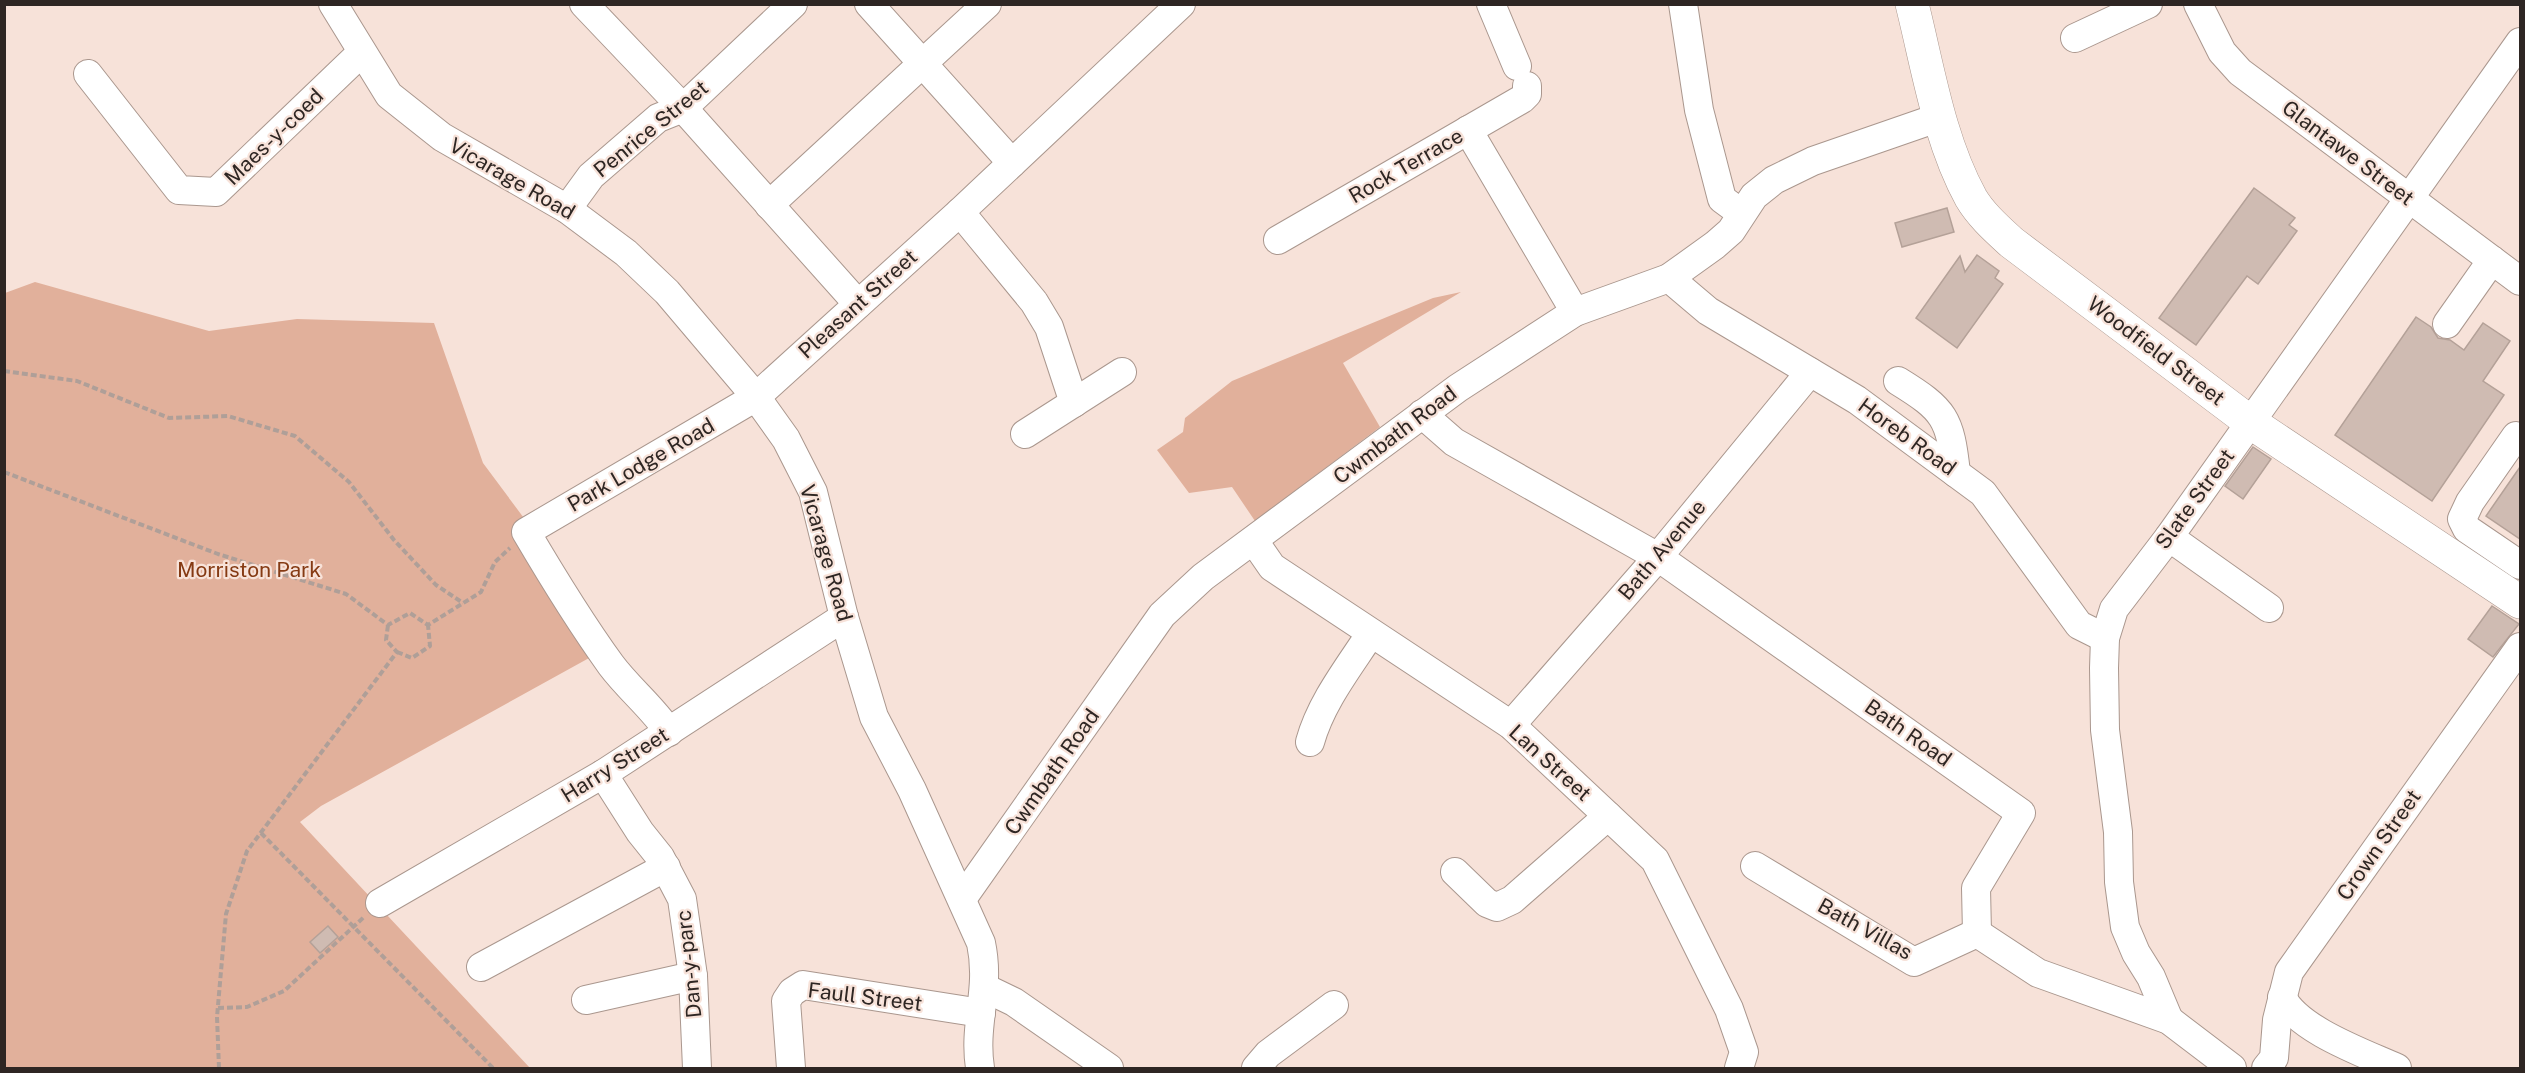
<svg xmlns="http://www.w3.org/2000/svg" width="2525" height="1073" viewBox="0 0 2525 1073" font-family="'Public Sans',sans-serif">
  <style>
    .green { fill: #e1b09b }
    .building { fill: #cfbbb2; stroke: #b4a198; stroke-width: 1.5 }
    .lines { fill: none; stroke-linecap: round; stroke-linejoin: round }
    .minor-casing { stroke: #aa978e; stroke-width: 30 }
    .major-casing { stroke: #aa978e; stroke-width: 34 }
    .path { stroke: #af9f98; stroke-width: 4; stroke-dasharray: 6 3; stroke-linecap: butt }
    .minor { stroke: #fff; stroke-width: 28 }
    .major { stroke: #fff; stroke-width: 33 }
    .labels { text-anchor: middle; stroke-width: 4.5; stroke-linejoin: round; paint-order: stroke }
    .street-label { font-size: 21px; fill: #2e2623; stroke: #f7e2d9 }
    .park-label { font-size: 21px; fill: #853a13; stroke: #f7e2d9 }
  </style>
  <rect width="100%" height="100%" fill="#f7e2d9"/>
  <g class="green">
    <path d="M35 282 209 331 297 319 434 323 483 463 535 533 609 647 321 806 300 822 530 1068H5V293Z"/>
    <path d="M1461 292 1343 363 1380 427 1255 521 1232 487 1189 493 1157 450 1183 432 1185 418 1232 381 1433 298Z"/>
  </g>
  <g class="building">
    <path d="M2254 188 2295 218 2289 225 2297 231 2258 284 2247 276 2196 345 2159 318Z"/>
    <path d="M1947 208 1954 232 1902 247 1895 223Z"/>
    <path d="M1977 255 1999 271 1995 278 2003 284 1957 348 1916 318 1960 256 1965 272Z"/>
    <path d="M2416 317 2431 327 2438 338 2450 340 2464 350 2483 323 2510 341 2483 381 2504 395 2432 501 2335 435Z"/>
    <path d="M2253 447 2271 459 2243 499 2225 486Z"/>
    <path d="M2520 467V539L2486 516Z"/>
    <path d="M2492 606 2519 624 2493 657 2468 639Z"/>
    <path d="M328 926 338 937 320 953 310 942Z"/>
  </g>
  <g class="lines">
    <defs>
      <g id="minor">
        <path d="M333 4 389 95 442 137 567 209 626 253 667 292 756 397 786 439 813 492 844 617 874 717 912 790 981 943C991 990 973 1023 980 1068"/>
        <path d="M584 4 683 108 858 304"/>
        <path d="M869 4 1012 163"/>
        <path d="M1491 4 1517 66"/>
        <path d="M1683 4 1699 110 1722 199 1741 213"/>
        <path d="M2198 4 2222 52 2240 72 2520 281"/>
        <path d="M2075 38 2148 4"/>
        <path d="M88 74 179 190 216 192 361 53"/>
        <path d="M1468 130 1575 312"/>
        <path d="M769 205 987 4"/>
        <path d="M567 209 591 176 658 118 683 108 793 4"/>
        <path d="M960 212 1034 302 1049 327 1074 403"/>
        <path d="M1278 240 1522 99 1527 94V86"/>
        <path d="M1669 278 1708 311 1857 400 1983 493 2079 625 2105 638"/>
        <path d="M2447 324 2492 260"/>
        <path d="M1898 381C1945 410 1950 418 1956 473"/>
        <path d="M1422 414 1454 442 1658 557 2021 813 1976 888 1977 933"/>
        <path d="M1025 434 1122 372"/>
        <path d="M2516 436 2470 502 2462 519 2467 529 2520 565"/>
        <path d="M2169 537 2269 608"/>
        <path d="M1254 541 1272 567 1511 725 1655 860 1729 1009 1744 1052 1739 1068"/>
        <path d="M1511 725 1658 557 1810 372"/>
        <path d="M669 732C652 707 629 689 611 665 580 622 553 578 526 532L756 397 960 212 1181 4"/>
        <path d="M1310 742C1321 702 1349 667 1371 633"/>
        <path d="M603 774 640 832 660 857 682 899 693 976 697 1068"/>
        <path d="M1755 866 1914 962 1977 933"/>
        <path d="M1455 872 1487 903 1497 907 1512 900 1608 816"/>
        <path d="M962 899 1162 615 1203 577 1458 388 1575 312 1669 278 1715 245 1731 231 1754 196 1774 180 1813 161 1940 117"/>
        <path d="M380 903 603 774 844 617"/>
        <path d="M1977 933 2038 973 2169 1020 2232 1068"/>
        <path d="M481 967 666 867"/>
        <path d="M985 988 1014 1002 1109 1068"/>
        <path d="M2282 997C2298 1030 2364 1053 2397 1068"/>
        <path d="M586 1000 693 976"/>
        <path d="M2169 1020 2151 977 2136 953 2125 927 2119 882 2118 832 2105 730 2104 668 2105 638 2114 609 2169 537 2520 42"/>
        <path d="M791 1068 786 1001 792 992 803 985 981 1013"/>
        <path d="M1256 1068 1268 1054 1334 1005"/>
        <path d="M2266 1068 2274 1058 2277 1020 2289 972 2520 647"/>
      </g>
      <path id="major" d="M1912 4C1928 68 1939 140 1971 198 1981 215 1997 229 2011 242L2250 422 2520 602"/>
    </defs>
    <use href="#minor" class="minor-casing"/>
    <use href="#major" class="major-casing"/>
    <g class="path">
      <path d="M4 371 77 381 169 418 228 416 295 436 349 482 394 540 436 585 463 603"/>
      <path d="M4 472 218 554 346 594 388 625 410 613 428 625 481 592 495 562 510 548"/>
      <path d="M397 652 412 658 430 646 428 625"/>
      <path d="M261 833 493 1068"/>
      <path d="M218 1008 247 1007 284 991 364 917"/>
      <path d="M219 1068 217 1017 226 914 247 851 397 652 386 640 388 625"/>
    </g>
    <use href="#minor" class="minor"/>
    <use href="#major" class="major"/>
  </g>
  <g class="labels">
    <g class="street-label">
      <text transform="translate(651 129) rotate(-39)" y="7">Penrice Street</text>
      <text transform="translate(274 137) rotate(-44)" y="7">Maes-y-coed</text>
      <text transform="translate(2348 153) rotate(37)" y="7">Glantawe Street</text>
      <text transform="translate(1406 166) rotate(-30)" y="7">Rock Terrace</text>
      <text transform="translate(512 179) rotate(30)" y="7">Vicarage Road</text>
      <text transform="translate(858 304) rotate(-42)" y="7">Pleasant Street</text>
      <text transform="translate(2156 351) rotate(37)" y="7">Woodfield Street</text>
      <text transform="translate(1395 435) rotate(-37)" y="7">Cwmbath Road</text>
      <text transform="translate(1907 437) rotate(36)" y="7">Horeb Road</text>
      <text transform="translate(641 465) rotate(-30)" y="7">Park Lodge Road</text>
      <text transform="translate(2195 499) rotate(-54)" y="7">Slate Street</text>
      <text transform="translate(1662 550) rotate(-50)" y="7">Bath Avenue</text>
      <text transform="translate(826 553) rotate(74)" y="7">Vicarage Road</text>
      <text transform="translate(1908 733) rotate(35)" y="7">Bath Road</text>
      <text transform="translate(1550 763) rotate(42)" y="7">Lan Street</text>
      <text transform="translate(615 765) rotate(-32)" y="7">Harry Street</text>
      <text transform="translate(1052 772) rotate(-55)" y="7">Cwmbath Road</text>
      <text transform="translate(2379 845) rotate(-55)" y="7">Crown Street</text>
      <text transform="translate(1865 929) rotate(29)" y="7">Bath Villas</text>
      <text transform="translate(689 964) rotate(-96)" y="7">Dan-y-parc</text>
      <text transform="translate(865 997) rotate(7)" y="7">Faull Street</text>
    </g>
    <g class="park-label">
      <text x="249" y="577">Morriston Park</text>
    </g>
  </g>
  <rect width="2525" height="1073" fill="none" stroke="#2e2623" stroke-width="12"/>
</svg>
